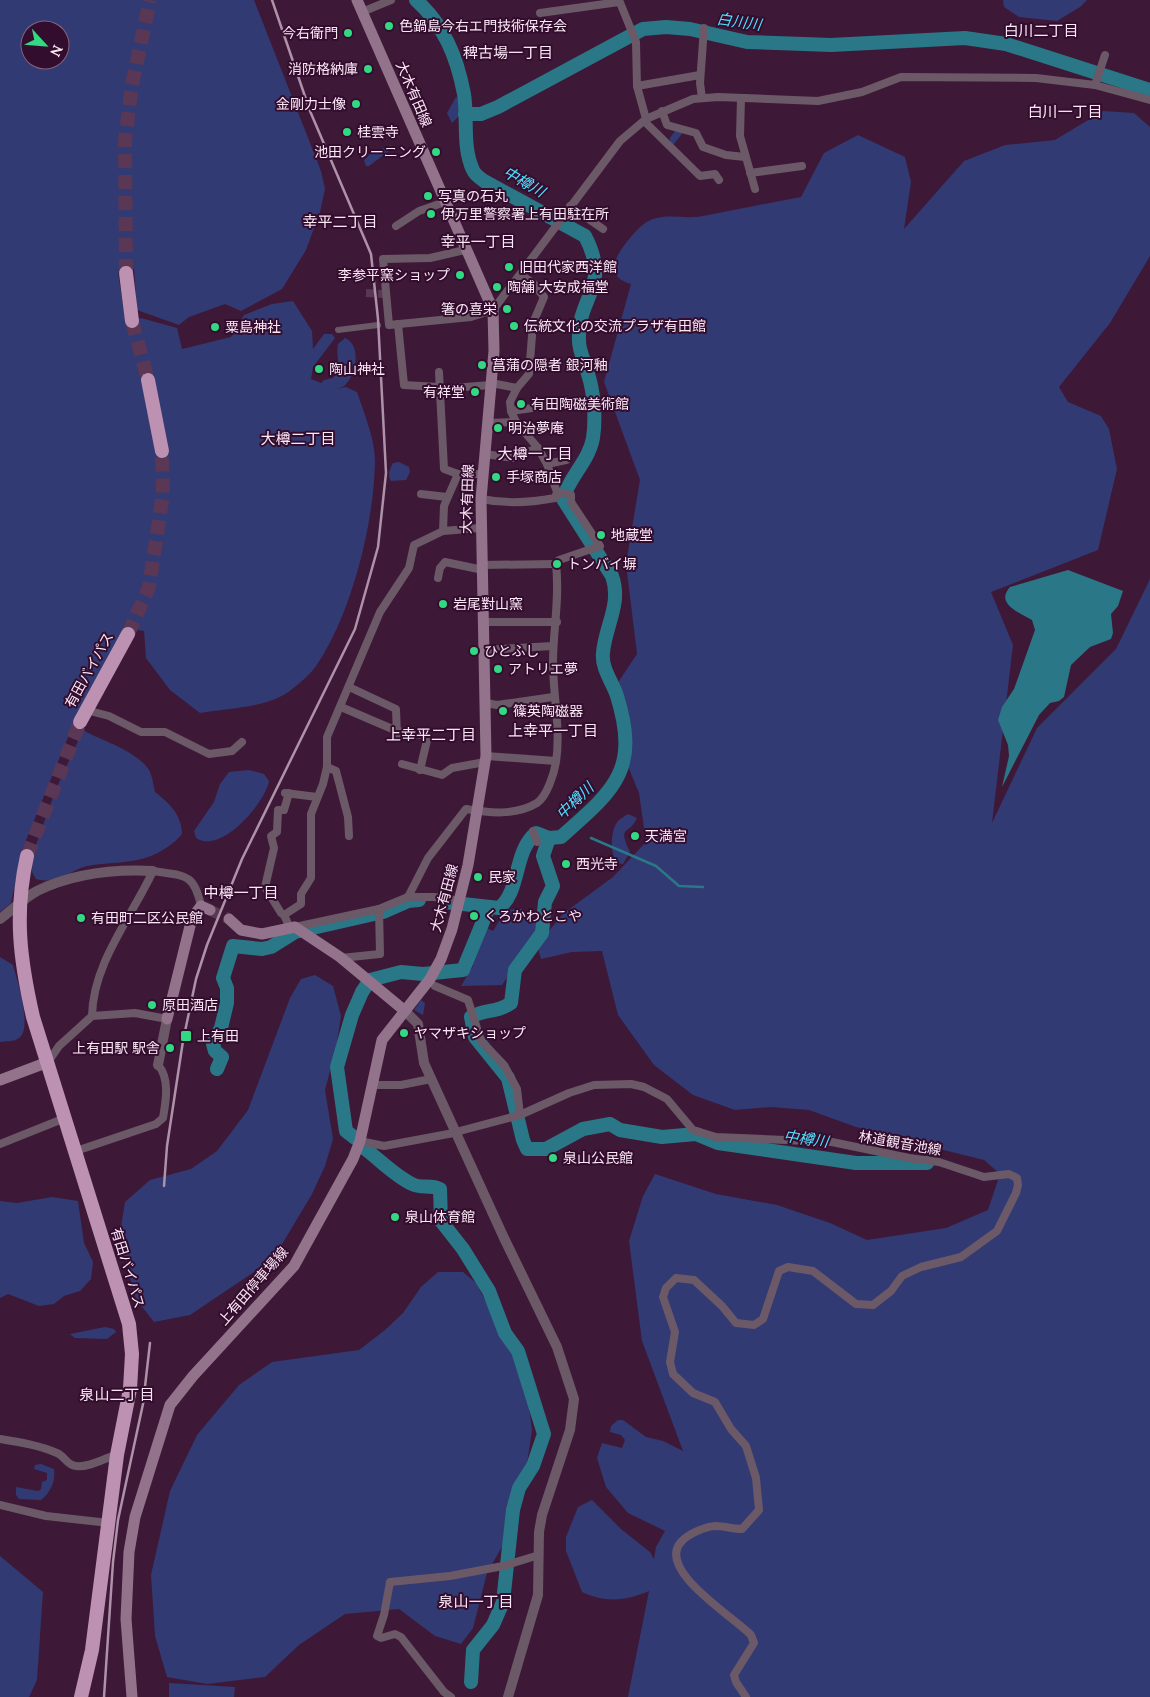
<svg xmlns="http://www.w3.org/2000/svg" width="1150" height="1697" viewBox="0 0 1150 1697" font-family="Lora,'Noto Sans JP',serif">
  <style>
    .green { fill: #323a73; fill-rule: evenodd }
    .water { fill: #2a7787 }
    .lines { fill: none; stroke-linecap: round; stroke-linejoin: round }
    .stream { stroke: #2a7787; stroke-width: 2.5 }
    .river { stroke: #2a7787; stroke-width: 14 }
    .minor-tunnel { stroke: #5a3754; stroke-width: 8; stroke-dasharray: 8 4; stroke-linecap: butt }
    .secondary-tunnel { stroke: #5a3754; stroke-width: 11; stroke-dasharray: 11 5.5; stroke-linecap: butt }
    .trunk-tunnel { stroke: #5a3754; stroke-width: 14; stroke-dasharray: 14 7; stroke-linecap: butt }
    .pedestrian { stroke: #6c5967; stroke-width: 6 }
    .minor { stroke: #6c5967; stroke-width: 8 }
    .tertiary { stroke: #6c5967; stroke-width: 10 }
    .secondary { stroke: #92738b; stroke-width: 11 }
    .trunk { stroke: #bd91b2; stroke-width: 14 }
    .rail { stroke: #ae92a9; stroke-width: 2.5 }
    .poi-dot { fill: #32d882; stroke: #330d2d; stroke-width: 2 }
    .labels { text-anchor: middle; stroke-width: 4; stroke-linejoin: round; paint-order: stroke }
    .poi-label { font-size: 14px; fill: #fce7f7; stroke: #330d2d; text-anchor: start }
    .street-label { font-size: 14px; fill: #fce7f7; stroke: #330d2d }
    .water-label { font-size: 15px; font-style: italic; fill: #51e0ff; stroke: #330d2d }
    .neighbourhood-label { font-size: 15px; fill: #fce7f7; stroke: #330d2d }
  </style>
  <rect width="100%" height="100%" fill="#3e1837"/>
  <g class="green">
    <path d="M0 0H254L321 171 325 189 320 212 306 250 282 289 241 311 225 304 189 317 179 325 137 310 134 269 118 273 126 323 141 318 177 328 182 349 231 337 244 315 272 304 293 301 312 331 313 349 324 334H332L335 338 313 367 311 379 321 383 324 380 333 378C343 367 335 356 338 344L345 338C361 344 357 373 346 384 344 387 339 388 336 389L346 387 357 392C364 413 375 439 375 461 374 523 352 612 318 663 312 673 300 683 291 690 268 708 229 708 200 713L170 690 146 658 144 631 124 628 73 725 22 850 11 903 0 912ZM30 30H60V60H30Z"/>
    <path d="M1003 0H1087L1080 7 1057 21 1019 17 1004 7Z"/>
    <path d="M456 97 458 99 460 115 452 123 447 113Z"/>
    <path d="M1103 111 1134 113 1150 127V256L1110 323 1059 387 1068 402 1101 416 1109 429 1117 469 1098 550 991 592 1013 645 992 823 1037 728 1116 649 1150 579V1697H628L649 1591C626 1601 605 1603 582 1592L566 1551V1537L578 1507 592 1500 621 1529 650 1552 654 1559 656 1547 665 1531 628 1513 606 1487 597 1458 602 1443 622 1448 625 1440 621 1435 610 1432 611 1426 618 1420H623L646 1437 663 1441 683 1451 642 1341 629 1241 643 1196 655 1174 716 1194 777 1205 830 1223 867 1240 946 1228 988 1210 1000 1174 984 1160 919 1144 908 1137 856 1127 809 1110 771 1107 735 1110 693 1095 654 1065 618 1015 602 951 572 952 541 959 537 945 564 913 613 877 646 842 639 793 622 752 615 687 637 654 626 564 640 480 604 382 631 284C619 280 614 277 615 263 615 255 636 229 644 224 661 211 684 220 703 216 736 210 768 203 801 197L824 153 858 135 905 157 911 182 904 229 964 161 1005 145 1055 140Z"/>
    <path d="M677 128 685 130 673 145 670 142V138Z"/>
    <path d="M391 145 393 148 369 166H366L364 160 374 150H379Z"/>
    <path d="M399 462 409 467 410 472 406 480 391 481C387 476 390 468 393 463Z"/>
    <path d="M83 730C102 741 130 748 146 766 152 772 153 783 155 792 169 803 182 815 182 834 174 844 160 853 148 857 129 864 106 862 87 866 68 871 59 885 36 879L32 872 33 853 56 789Z"/>
    <path d="M249 770 264 774 269 781C265 803 221 855 196 838L194 831 214 802 220 784 229 772Z"/>
    <path d="M628 814 637 818C629 836 617 824 630 852L623 864 617 863C610 853 610 831 618 821 621 818 625 816 628 814Z"/>
    <path d="M521 909 538 920V932L502 985 461 986 473 966 470 963 487 928 493 931 506 910Z"/>
    <path d="M0 957 13 965C17 980 33 1028 19 1038 14 1042 6 1041 0 1042Z"/>
    <path d="M315 975 333 986 341 1016 336 1048 325 1090 333 1139 325 1166 312 1194 278 1251 254 1272 190 1315 154 1322 136 1299 125 1259 120 1233 125 1202 150 1180 191 1169 217 1151 248 1110 290 998 301 979Z"/>
    <path d="M421 1000 425 1003 423 1015 414 1010Z"/>
    <path d="M52 1197 78 1201 84 1243 93 1262 91 1279 80 1291 64 1296 54 1304 39 1306 8 1294 0 1298V1201L17 1203Z"/>
    <path d="M438 1272H463L476 1283 525 1377 532 1430 525 1477 511 1531 487 1573 473 1628 461 1644 435 1636 399 1609 345 1614 299 1645 265 1677 207 1684 167 1677 155 1636 151 1575 170 1491 197 1435 239 1385 272 1362 359 1350 385 1330 403 1313 421 1287Z"/>
    <path d="M105 1327 114 1329 116 1332 107 1339 75 1338 70 1334Z"/>
    <path d="M41 1464 54 1469C56 1481 50 1493 41 1500L19 1499 16 1495V1487L38 1491 41 1489 42 1482 47 1480V1473L34 1469 35 1465Z"/>
    <path d="M0 1556 43 1592 37 1680 29 1697H0Z"/>
    <path d="M169 1683 235 1687 234 1697H169Z"/>
  </g>
  <path class="water" d="M1068 570 1123 591 1118 606 1111 614 1113 633 1111 639 1090 647 1071 665 1064 697 1059 701 1050 703 1039 715 1002 787 1009 756 1008 745 998 720 1002 707 1014 689 1035 630 1032 620C1019 612 995 604 1010 587Z"/>
  <g class="lines">
    <path class="stream" d="M591 838 656 866 679 886 703 887"/>
    <g class="river">
      <path d="M416 0C444 25 457 57 464 94 468 118 462 147 473 170 475 175 480 178 484 181L585 236C612 288 577 295 579 341 579 352 586 364 588 374 594 392 596 419 593 438 589 461 569 477 563 499L612 576C622 604 605 626 603 653 601 668 613 683 617 696 640 771 614 790 561 837L549 838 536 833C513 852 521 891 499 908L445 902"/>
      <path d="M465 114H481L498 107 643 29 666 27 690 29 747 42 831 45 965 38 1006 44 1150 90"/>
      <path d="M549 838 543 856 553 886 545 902 542 933 515 970 511 1003C495 1014 487 1008 471 1017L475 1037 508 1078 523 1140 527 1149H546L583 1129 610 1124 620 1130 662 1137 696 1134 718 1143 856 1163H927"/>
      <path d="M217 1069 222 1057 215 1051 213 1044 221 1028 227 1003V988L223 978 233 946 262 949 271 947 295 932 383 912 408 901 419 900"/>
      <path d="M355 1138 346 1131 337 1067 352 1015 362 992 370 980 401 972 423 974 463 970 489 907"/>
      <path d="M364 1148C380 1160 395 1176 412 1184 421 1189 431 1184 440 1189L441 1221 463 1249 489 1291 505 1333 518 1351 544 1434 533 1466 519 1488 513 1510 503 1602 493 1625 473 1650 471 1682"/>
    </g>
    <path class="minor-tunnel" d="M366 293 385 294"/>
    <path class="secondary-tunnel" d="M210 910 229 919"/>
    <g class="trunk-tunnel">
      <path d="M126 273 125 141 132 85 150 0"/>
      <path d="M132 321 148 380"/>
      <path d="M128 634 149 587 163 494 162 451"/>
      <path d="M27 856 80 722"/>
    </g>
    <path class="pedestrian" d="M338 330 378 325"/>
    <g class="minor">
      <path d="M619 0 636 42 637 86 646 119"/>
      <path d="M362 12 391 0"/>
      <path d="M540 13 619 2"/>
      <path d="M1095 85 1105 55"/>
      <path d="M637 86 700 75"/>
      <path d="M702 98 700 83 704 28"/>
      <path d="M741 98 740 136 755 189"/>
      <path d="M662 111 667 125 696 133 703 147 726 155 745 157"/>
      <path d="M644 121 700 176 715 174 719 180"/>
      <path d="M750 173 802 166"/>
      <path d="M570 206 603 229"/>
      <path d="M396 226 419 211 445 202"/>
      <path d="M465 250 430 258 383 259 389 325 471 317 493 310 620 141 646 119 693 99 718 97 818 101 862 92 901 77 1036 78 1095 85 1150 100"/>
      <path d="M398 324 404 385 439 387"/>
      <path d="M439 372 444 469 458 474H482"/>
      <path d="M491 383 517 388"/>
      <path d="M439 389 491 385"/>
      <path d="M511 411 553 405 590 408"/>
      <path d="M487 423 516 422"/>
      <path d="M484 454 513 458 538 448"/>
      <path d="M547 464 566 460"/>
      <path d="M458 474 444 506 443 531 480 528"/>
      <path d="M421 494 447 497"/>
      <path d="M481 499C506 504 529 503 555 498L557 492 547 464 538 448 516 422 511 411 510 402 517 388 529 374 533 323 544 297 533 283 521 275"/>
      <path d="M482 565 556 564"/>
      <path d="M438 578 440 568 445 562 483 570"/>
      <path d="M483 622H557"/>
      <path d="M484 650 553 646"/>
      <path d="M349 687 396 709 397 735"/>
      <path d="M486 703 497 705 553 697"/>
      <path d="M341 707 397 731 428 736 420 770"/>
      <path d="M86 710 109 716 141 732H165L209 754 232 751 242 742"/>
      <path d="M486 756 556 761"/>
      <path d="M402 764 442 775 452 768 485 762"/>
      <path d="M327 767 336 771 348 817 349 836"/>
      <path d="M285 793 317 797"/>
      <path d="M533 831 537 842"/>
      <path d="M408 897 428 858 466 809C489 813 515 816 537 803 547 796 554 774 556 762 561 730 553 695 553 663 553 629 560 599 556 564L559 560 600 546 571 502V495L557 492"/>
      <path d="M284 915 281 913 265 887 274 848 271 836 277 832 278 810H284L289 793"/>
      <path d="M295 927 379 909 408 897H434L459 901"/>
      <path d="M290 928 284 915 301 904V894L311 878V814L323 784 327 767V737L380 612 409 568 414 545 443 531"/>
      <path d="M341 958 380 954 379 909"/>
      <path d="M435 986 468 1000 481 1041 504 1065 517 1089 520 1115 516 1116"/>
      <path d="M92 1016 135 1013 167 1019"/>
      <path d="M48 1062 59 1046 92 1016C93 963 131 918 153 871 184 876 194 872 201 906"/>
      <path d="M372 1085H401L431 1079"/>
      <path d="M456 1132 520 1115 569 1093 594 1085 631 1084 644 1087 667 1099 693 1130 716 1137 832 1142 909 1158 939 1162 984 1177 1009 1174 1017 1178 1018 1185 1016 1193 997 1231 961 1257 921 1267 902 1276 891 1291 873 1305 856 1304 813 1271 788 1267 779 1271 763 1319 754 1325 736 1323 722 1306 694 1280 676 1278 666 1288 663 1297 675 1332 670 1362 673 1374 693 1393 715 1402 731 1429 746 1446 756 1478 759 1510 742 1529C733 1529 724 1526 715 1526 704 1527 688 1534 681 1542 656 1570 734 1617 751 1635L754 1643 734 1675 736 1682 746 1697"/>
      <path d="M360 1141 384 1146 459 1132"/>
      <path d="M0 1144 65 1118"/>
      <path d="M76 1151 156 1124 163 1118C166 1101 170 1078 158 1065"/>
      <path d="M0 1439C19 1442 39 1445 57 1453 65 1456 66 1465 76 1466 89 1468 104 1458 117 1455"/>
      <path d="M0 1505 46 1516 109 1523"/>
      <path d="M451 1697 444 1692 401 1637 395 1634 381 1638 377 1636 384 1615 390 1582 450 1576 503 1566 539 1555"/>
    </g>
    <g class="tertiary">
      <path d="M0 919C12 910 24 898 37 891 74 873 113 869 153 871"/>
      <path d="M405 1011 418 1024 424 1063 504 1238 557 1347 574 1399 570 1430 542 1515 539 1532 538 1595 508 1697"/>
      <path d="M158 1065 167 1019"/>
    </g>
    <g class="secondary">
      <path d="M229 919 241 930 262 934 295 927 340 957 405 1011"/>
      <path d="M167 1019 192 918 201 906 210 910"/>
      <path d="M0 1080 48 1062"/>
      <path d="M132 1697 126 1619 129 1552 135 1517 170 1405 193 1376 294 1266 353 1159 360 1141 382 1040 430 979 441 959 452 929 468 865 486 756 481 499 494 351 493 310 357 0"/>
    </g>
    <g class="trunk">
      <path d="M126 273 132 321"/>
      <path d="M148 380 162 451"/>
      <path d="M80 722 128 634"/>
      <path d="M27 856C14 914 20 960 33 1017L129 1324 132 1354 130 1389 117 1455 92 1650 81 1697"/>
    </g>
    <g class="rail">
      <path d="M164 1186 167 1146 183 1041 196 979 207 945 242 859 355 629 378 547 386 473 378 319 371 254 310 111 272 0"/>
      <path d="M104 1697 113 1562 118 1520 143 1404 150 1343"/>
    </g>
  </g>
  <g class="poi-dot">
    <circle cx="389" cy="26" r="5"/>
    <circle cx="348" cy="33" r="5"/>
    <circle cx="368" cy="69" r="5"/>
    <circle cx="356" cy="104" r="5"/>
    <circle cx="347" cy="132" r="5"/>
    <circle cx="436" cy="152" r="5"/>
    <circle cx="428" cy="196" r="5"/>
    <circle cx="431" cy="214" r="5"/>
    <circle cx="509" cy="267" r="5"/>
    <circle cx="460" cy="275" r="5"/>
    <circle cx="497" cy="287" r="5"/>
    <circle cx="507" cy="309" r="5"/>
    <circle cx="514" cy="326" r="5"/>
    <circle cx="215" cy="327" r="5"/>
    <circle cx="482" cy="365" r="5"/>
    <circle cx="319" cy="369" r="5"/>
    <circle cx="475" cy="392" r="5"/>
    <circle cx="521" cy="404" r="5"/>
    <circle cx="498" cy="428" r="5"/>
    <circle cx="496" cy="477" r="5"/>
    <circle cx="601" cy="535" r="5"/>
    <circle cx="557" cy="564" r="5"/>
    <circle cx="443" cy="604" r="5"/>
    <circle cx="474" cy="651" r="5"/>
    <circle cx="498" cy="669" r="5"/>
    <circle cx="503" cy="711" r="5"/>
    <circle cx="635" cy="836" r="5"/>
    <circle cx="566" cy="864" r="5"/>
    <circle cx="478" cy="877" r="5"/>
    <circle cx="474" cy="916" r="5"/>
    <circle cx="81" cy="918" r="5"/>
    <circle cx="152" cy="1005" r="5"/>
    <circle cx="404" cy="1033" r="5"/>
    <rect x="180" y="1030" width="12" height="12" rx="2.5"/>
    <circle cx="170" cy="1048" r="5"/>
    <circle cx="553" cy="1158" r="5"/>
    <circle cx="395" cy="1217" r="5"/>
  </g>
  <g class="labels">
    <g class="poi-label">
      <text x="399" y="31">色鍋島今右エ門技術保存会</text>
      <text x="338" y="38" text-anchor="end">今右衛門</text>
      <text x="358" y="74" text-anchor="end">消防格納庫</text>
      <text x="346" y="109" text-anchor="end">金剛力士像</text>
      <text x="357" y="137">桂雲寺</text>
      <text x="426" y="157" text-anchor="end">池田クリーニング</text>
      <text x="438" y="201">写真の石丸</text>
      <text x="441" y="219">伊万里警察署上有田駐在所</text>
      <text x="519" y="272">旧田代家西洋館</text>
      <text x="450" y="280" text-anchor="end">李参平窯ショップ</text>
      <text x="507" y="292">陶舗 大安成福堂</text>
      <text x="497" y="314" text-anchor="end">箸の喜栄</text>
      <text x="524" y="331">伝統文化の交流プラザ有田館</text>
      <text x="225" y="332">粟島神社</text>
      <text x="492" y="370">菖蒲の隠者 銀河釉</text>
      <text x="329" y="374">陶山神社</text>
      <text x="465" y="397" text-anchor="end">有祥堂</text>
      <text x="531" y="409">有田陶磁美術館</text>
      <text x="508" y="433">明治夢庵</text>
      <text x="506" y="482">手塚商店</text>
      <text x="611" y="540">地蔵堂</text>
      <text x="567" y="569">トンバイ塀</text>
      <text x="453" y="609">岩尾對山窯</text>
      <text x="484" y="656">ひとふし</text>
      <text x="508" y="674">アトリエ夢</text>
      <text x="513" y="716">篠英陶磁器</text>
      <text x="645" y="841">天満宮</text>
      <text x="576" y="869">西光寺</text>
      <text x="488" y="882">民家</text>
      <text x="484" y="921">くろかわとこや</text>
      <text x="91" y="923">有田町二区公民館</text>
      <text x="162" y="1010">原田酒店</text>
      <text x="414" y="1038">ヤマザキショップ</text>
      <text x="197" y="1041">上有田</text>
      <text x="160" y="1053" text-anchor="end">上有田駅 駅舎</text>
      <text x="563" y="1163">泉山公民館</text>
      <text x="405" y="1222">泉山体育館</text>
    </g>
    <g class="street-label">
      <text transform="translate(414 94) rotate(67)" y="5">大木有田線</text>
      <text transform="translate(467 499) rotate(-88)" y="5">大木有田線</text>
      <text transform="translate(89 670) rotate(-61)" y="5">有田バイパス</text>
      <text transform="translate(444 898) rotate(-75)" y="5">大木有田線</text>
      <text transform="translate(900 1143) rotate(10)" y="5">林道観音池線</text>
      <text transform="translate(128 1268) rotate(73)" y="5">有田バイパス</text>
      <text transform="translate(253 1286) rotate(-49)" y="5">上有田停車場線</text>
    </g>
    <g class="water-label">
      <text transform="translate(739 22) rotate(8)" y="5">白川川</text>
      <text transform="translate(524 182) rotate(30)" y="5">中樽川</text>
      <text transform="translate(575 801) rotate(-44)" y="5">中樽川</text>
      <text transform="translate(806 1139) rotate(8)" y="5">中樽川</text>
    </g>
    <g class="neighbourhood-label">
      <text x="1041" y="36">白川二丁目</text>
      <text x="508" y="58">稗古場一丁目</text>
      <text x="1065" y="117">白川一丁目</text>
      <text x="340" y="227">幸平二丁目</text>
      <text x="478" y="247">幸平一丁目</text>
      <text x="298" y="444">大樽二丁目</text>
      <text x="535" y="459">大樽一丁目</text>
      <text x="553" y="736">上幸平一丁目</text>
      <text x="431" y="740">上幸平二丁目</text>
      <text x="241" y="898">中樽一丁目</text>
      <text x="117" y="1400">泉山二丁目</text>
      <text x="476" y="1607">泉山一丁目</text>
    </g>
  </g>
  <g transform="translate(45 45) rotate(116)"><circle r="24" fill="#330d2d" stroke="#83647e"/>
  <path d="M0-4L9 19L0 12L-9 19Z" fill="#32d882"/>
  <text y="-8" font-size="14" font-weight="bold" text-anchor="middle" fill="#fce7f7">N</text>
  </g>
</svg>
